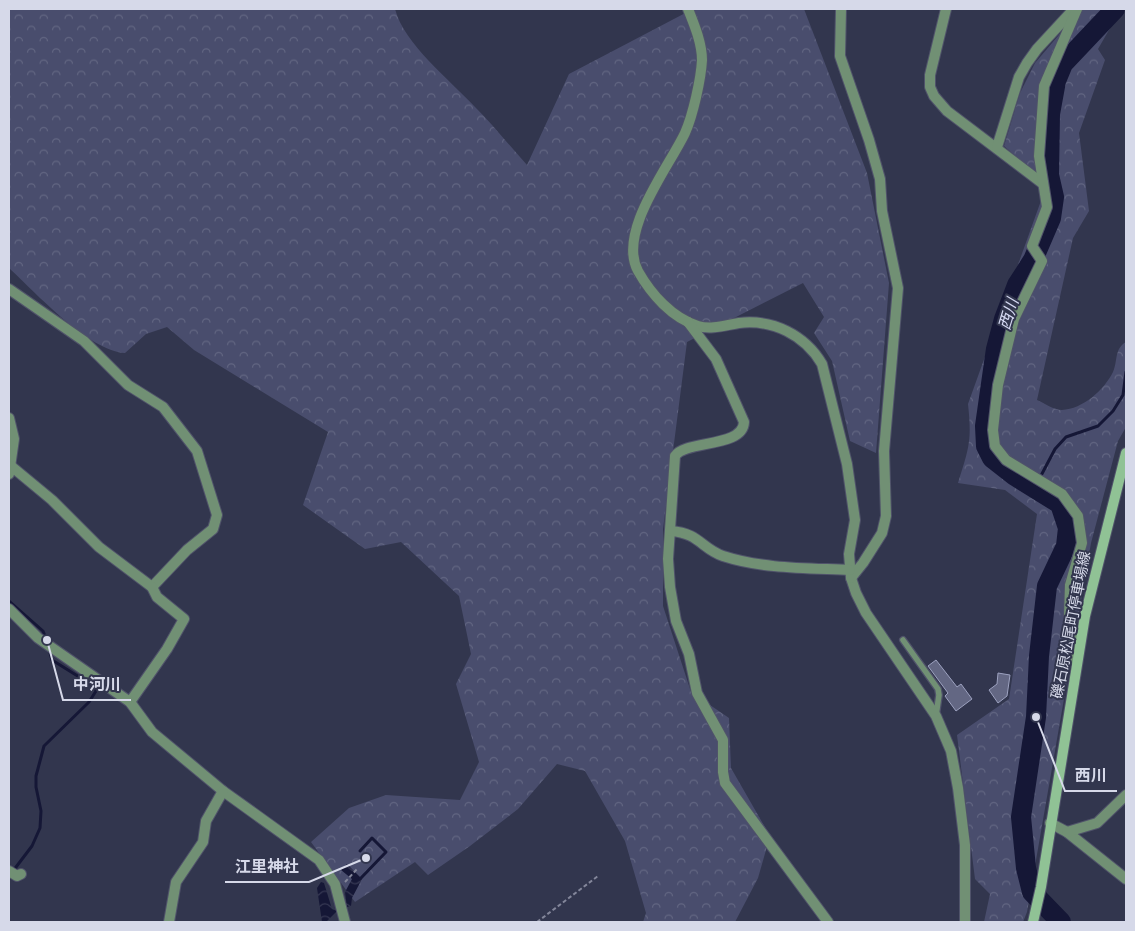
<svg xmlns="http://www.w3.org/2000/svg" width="1135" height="931" viewBox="0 0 1135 931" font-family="Karla,'Noto Sans JP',sans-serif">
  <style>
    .forest { fill: url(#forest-crowns) }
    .water { fill: url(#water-waves) }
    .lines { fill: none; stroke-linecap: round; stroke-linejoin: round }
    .stream { stroke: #151736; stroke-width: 3 }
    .river { stroke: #151736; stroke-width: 20 }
    .building { fill: #636783; stroke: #9da2c0 }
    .lane-casing { stroke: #50536a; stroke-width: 8 }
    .street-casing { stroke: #50536a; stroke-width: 12 }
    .secondary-casing { stroke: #50536a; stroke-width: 12 }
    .path { stroke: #83869a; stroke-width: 2; stroke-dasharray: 4 2.5; stroke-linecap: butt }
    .lane { stroke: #719074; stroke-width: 5.5 }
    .street { stroke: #719074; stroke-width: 10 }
    .secondary { stroke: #90c295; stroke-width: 10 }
    .labels { text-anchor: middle; stroke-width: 4; stroke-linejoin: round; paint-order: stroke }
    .street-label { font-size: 15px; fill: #d6d9e9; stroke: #32364e }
    .water-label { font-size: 16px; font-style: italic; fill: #d5d9f3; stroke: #32364e }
    .leader { fill: none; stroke: #d6d9e9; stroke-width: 2 }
    .callout-dot { fill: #d6d9e9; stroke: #32364e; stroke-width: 2 }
    .callout-label { font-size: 16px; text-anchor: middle; font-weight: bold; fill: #d6d9e9; stroke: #32364e; stroke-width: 4; stroke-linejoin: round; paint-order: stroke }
  </style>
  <defs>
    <pattern id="forest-crowns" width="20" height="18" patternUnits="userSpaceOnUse" patternTransform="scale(1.25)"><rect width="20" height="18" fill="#494d6d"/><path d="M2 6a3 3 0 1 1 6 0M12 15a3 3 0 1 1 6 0" fill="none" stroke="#626682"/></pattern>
    <pattern id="water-waves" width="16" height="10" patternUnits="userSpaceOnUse" patternTransform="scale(1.25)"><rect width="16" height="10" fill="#151736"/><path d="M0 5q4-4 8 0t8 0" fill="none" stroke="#363853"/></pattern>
  </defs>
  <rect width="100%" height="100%" fill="#32364e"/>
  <g class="forest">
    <path d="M9 9H395C404 44 450 80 475 107 493 125 509 145 527 165L569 74 693 9H804L867 173 889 283 876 453 850 441 832 361 814 333 824 317 803 283 687 342 663 529V606L691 692 729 718 731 768 770 836 758 878 735 922H643L646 913 625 841 585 771 557 764 518 809 470 846 428 875 415 862 355 902 311 842 349 808 386 795 460 800 479 762 456 684 471 654 459 596 401 542 365 549 303 505 328 432 194 350 167 327 146 334 125 353C89 351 36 293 9 268Z"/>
    <path d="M1081 9H1121L1098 49 1105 60 1079 133 1089 211 1073 238 1037 400C1044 403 1054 410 1062 410 1083 409 1104 390 1113 372 1118 361 1114 349 1126 342V427L1118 441 1091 543 1027 912 1023 922H984L990 894 975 879 957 735 1009 699 1037 514 1005 490 958 483C969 448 972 441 968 404L1047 184 1004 146 1020 93 1035 63Z"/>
  </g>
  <g class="water">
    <path d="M347 864 362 879 352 898 351 906 347 907 345 892 352 879 341 870Z"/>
    <path d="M321 882 324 883 332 909 337 911 326 922H322L317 888Z"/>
  </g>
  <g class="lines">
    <g class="stream">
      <path d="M1035 487 1055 449 1066 437 1098 426 1113 411 1123 395 1126 372"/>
      <path d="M9 601 43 631 47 641"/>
      <path d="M360 851 372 838 386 852 360 879"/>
      <path d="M13 871 32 846 40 828 41 811 36 787V776L44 746 89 702 96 691 92 685 52 660 49 649"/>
    </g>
    <path class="river" d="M1061 922 1032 892 1026 868 1021 817 1036 717 1039 656 1047 586 1066 546 1068 528 1060 504 1015 476 992 458 986 446 985 426 996 349 1004 319 1017 285 1033 260 1051 218 1054 197 1049 175 1050 114 1056 81 1063 64 1115 9"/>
  </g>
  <g class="building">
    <path d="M936 660 957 687 961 684 972 699 956 711 945 696 948 693 928 666Z"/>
    <path d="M998 673 1010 675 1007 696 998 703 989 690 997 684Z"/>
  </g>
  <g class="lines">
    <defs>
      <path id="lane" d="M903 640 938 689 939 695 936 716"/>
      <g id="street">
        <path d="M688 9C694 24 702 43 702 60 701 79 693 115 685 133 669 167 617 232 638 271 651 294 672 318 698 326 711 330 726 325 739 323 773 319 805 335 822 364L847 464 855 520 849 554 851 578 856 593 866 613 936 716 951 751 958 788 965 845V922"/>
        <path d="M841 9 840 56 869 140 880 179 882 211 898 288 884 451 886 516 882 533 863 563 851 578"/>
        <path d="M946 9 930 75V87L934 96 947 111 1042 183"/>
        <path d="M997 147 1019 77 1027 63 1037 49 1074 9"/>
        <path d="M9 289 84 341 128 385 163 407 197 451 217 515 213 529 187 550 152 587"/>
        <path d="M688 322 716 359 744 422C743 448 685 440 675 456L668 559 670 587 676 621 689 654 697 693 723 740V772L725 783 828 922"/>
        <path d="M9 418 14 439 9 474"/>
        <path d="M11 466 52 500 99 547 152 587 157 597 184 619 167 649 130 702"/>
        <path d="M671 531C699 533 702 549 723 556 763 569 808 568 850 570"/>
        <path d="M9 609 38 638 130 702 152 732 223 791 319 860 335 884 345 922"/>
        <path d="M1076 662 1069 617 1070 585 1082 543 1078 516 1062 494 1006 460 995 446 993 430 998 385 1014 319 1042 261 1032 246 1047 207 1039 156 1044 86 1077 9"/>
        <path d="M1050 823 1067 832 1126 879"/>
        <path d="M1067 832 1097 823 1126 795"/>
        <path d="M9 871 17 876 21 874"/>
        <path d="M169 922 176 882 203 842 206 821 223 791"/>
      </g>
      <path id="secondary" d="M1033 922 1041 887 1085 616 1126 453"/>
    </defs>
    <use href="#lane" class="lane-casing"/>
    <use href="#street" class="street-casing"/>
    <use href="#secondary" class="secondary-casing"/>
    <g class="path">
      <path d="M345 882 358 868"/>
      <path d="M537 922 598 876"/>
    </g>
    <use href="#lane" class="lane"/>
    <use href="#street" class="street"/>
    <use href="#secondary" class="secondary"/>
  </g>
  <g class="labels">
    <g class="street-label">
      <text transform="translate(1071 625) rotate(-79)" y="5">礫石原松尾町停車場線</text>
    </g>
    <g class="water-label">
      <text transform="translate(1008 314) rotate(-73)" y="6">西川</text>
    </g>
  </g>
  <path class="leader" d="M47 640L63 700H131M1036 717L1065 791H1117M366 858L309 882H225"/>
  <g class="callout-dot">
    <circle cx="47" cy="640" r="5"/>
    <circle cx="1036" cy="717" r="5"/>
    <circle cx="366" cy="858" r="5"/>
  </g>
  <g class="callout-label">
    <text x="97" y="690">中河川</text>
    <text x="1091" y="781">西川</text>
    <text x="267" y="872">江里神社</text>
  </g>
  <rect width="1135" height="931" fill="none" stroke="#d6d9e9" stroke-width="20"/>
</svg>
